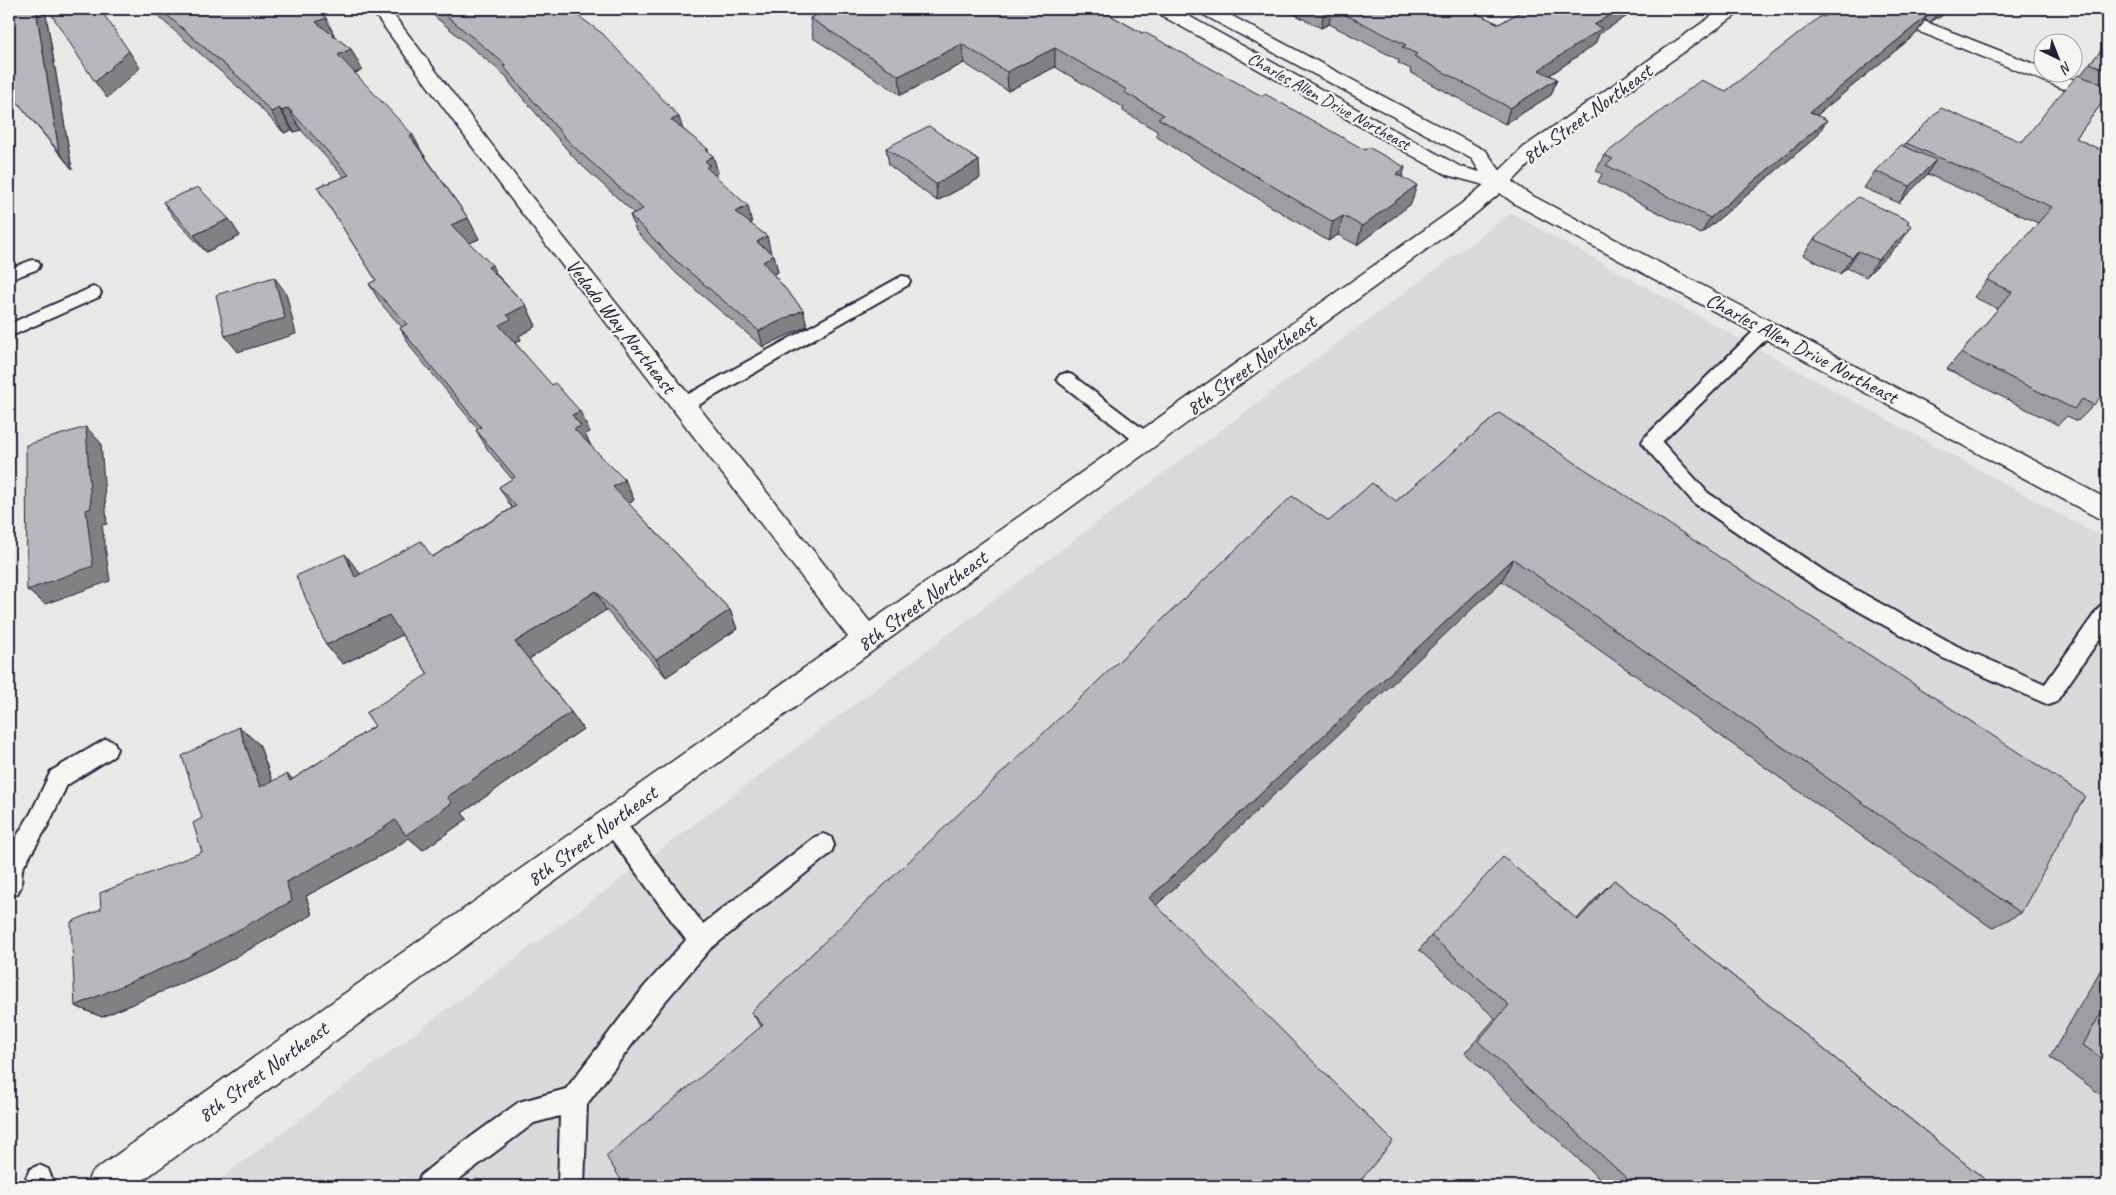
<svg xmlns="http://www.w3.org/2000/svg" width="2116" height="1195" viewBox="0 0 2116 1195" font-family="Caveat,sans-serif">
  <style>
    .built { fill: #dadada }
    .lines { fill: none; stroke-linecap: round; stroke-linejoin: round }
    .lane-casing { stroke: #22223b; stroke-width: 4 }
    .street-casing { stroke: #22223b; stroke-width: 3 }
    .secondary-casing { stroke: #22223b; stroke-width: 3 }
    .lane { fill: #f6f6f2; fill-rule: evenodd }
    .street { fill: #f6f6f2; fill-rule: evenodd }
    .secondary { fill: #f6f6f2; fill-rule: evenodd }
    .wall { fill: #9e9ea2; stroke: #22223b }
    .shaded-wall { fill: #818184; stroke: #22223b }
    .building { fill: #b8b8bc; stroke: #22223b }
    .labels { text-anchor: middle; stroke-width: 4.5; stroke-linejoin: round; paint-order: stroke }
    .far-street-label { font-size: 18px; fill: #22223b; stroke: #f6f6f2 }
    .street-label { font-size: 21px; fill: #22223b; stroke: #f6f6f2 }
  </style>
  <rect width="100%" height="100%" fill="#e9e9e7"/>
  <filter id="ink" filterUnits="userSpaceOnUse"><feTurbulence type="fractalNoise" baseFrequency=".02" numOctaves="2"/><feDisplacementMap in="SourceGraphic" scale="10" xChannelSelector="R" yChannelSelector="G"/><feConvolveMatrix kernelMatrix="1 2 1 2 8 2 1 2 1" color-interpolation-filters="sRGB"/></filter>
  <g filter="url(#ink)">
    <path class="built" d="M1511 213 2107 540V1186H211Z"/>
    <g class="lines">
      <defs>
        <g id="lane">
          <path d="M32 260 38 261 40 265 38 269 9 280V269Z"/>
          <path d="M902 276 908 277 910 281 908 285 688 411 682 412 676 411 673 406 676 401Z"/>
          <path d="M93 287 99 289 101 293 99 297 9 337V324Z"/>
          <path d="M1766 323 1772 325 1774 329 1772 333 1662 442 1708 493 1833 577 1957 646 2045 684 2100 606 2107 604V628L2056 702 2049 705 2042 702 1943 658 1819 589 1694 503 1645 447 1642 442 1645 437 1760 325Z"/>
          <path d="M1066 373 1072 375 1151 435 1154 440 1151 445 1145 447 1139 445 1060 383 1057 379 1060 375Z"/>
          <path d="M106 739 114 742 117 749 114 756 67 785 47 827 22 869 21 886 17 894 9 897V849L31 813 51 771Z"/>
          <path d="M612 811 620 815 703 924 815 837 823 834 831 837 834 845 831 853 710 949 662 1005 587 1104 584 1186H558L560 1116 534 1123 450 1186H417L420 1176 442 1158 519 1102 566 1089 644 987 686 940 604 829 601 822 604 815Z"/>
          <path d="M39 1165 48 1169 55 1186H29L26 1178 30 1169Z"/>
        </g>
        <g id="street">
          <path d="M371 9H389L522 185 870 622 1461 204 1492 178 1524 147 1722 9H1742L1739 13 1538 155 1512 182 1529 194 2107 499V521L2098 518 1515 204 1500 193 1475 214 135 1186H86L91 1173 848 637 508 195Z"/>
          <path d="M1869 9H1893L2044 68V72H2055L2107 93V106L1872 13Z"/>
        </g>
        <path id="secondary" d="M1154 9H1176L1461 167 1480 172 1472 159 1200 13 1197 9H1219L1486 151 1509 183 1506 188 1499 189 1447 175 1157 13Z"/>
      </defs>
      <use href="#lane" class="lane-casing"/>
      <use href="#street" class="street-casing"/>
      <use href="#secondary" class="secondary-casing"/>
      <use href="#lane" class="lane"/>
      <use href="#street" class="street"/>
      <use href="#secondary" class="secondary"/>
    </g>
    <g class="wall">
      <path d="M9 9H45L72 169 14 98Z"/>
      <path d="M150 9H320L336 38 351 49 362 70 355 73 422 152 468 218 479 239 469 243 498 276 526 305 536 326 519 336 521 340 515 343 590 432 585 434 591 446 625 480 634 500 628 503 730 610 737 629 666 677 606 610 529 659 571 712 583 729 462 813 467 819 423 850 409 838 391 850 306 896 312 915 210 971 102 1017 75 1006 101 909 202 852V818L259 744 272 781 293 779 375 726 428 674 402 635 343 664 326 645 361 574 432 557 512 508 499 487 512 479 488 450 476 430 478 429 412 349 400 328 402 327 382 305 369 284 376 280 317 187 344 177 301 130 294 132 292 130 284 133 255 102Z"/>
      <path d="M430 9H569L683 129 713 156 718 173 714 175 752 223 750 224 767 236 770 252 774 255 778 272 773 274 803 310 807 326 763 347 677 274 636 231 630 215 634 213 577 161 510 83 507 77 433 15Z"/>
      <path d="M814 9H1099L1402 178 1411 204 1357 245 1338 235 1328 241 1157 137V131L1123 111V107L1055 67 1008 91 964 63 901 95 813 38 810 18 817 15 816 12 818 11Z"/>
      <path d="M1284 9H1467L1499 24 1525 9H1638L1599 34 1595 44 1550 75 1557 79 1551 95 1505 124 1410 72 1411 69 1398 63 1399 60 1329 24 1321 28Z"/>
      <path d="M1835 9H1949L1939 18H1936L1931 22 1925 20 1917 33 1817 115V136L1701 234 1598 182 1602 174 1596 171 1604 155 1726 91Z"/>
      <path d="M2107 44V96L2076 138 2094 405 2078 421 2067 416 2058 425 1947 369 1998 309 1974 297 1987 280 2038 223 1927 174 1925 177 1899 203 1864 188 1875 171 1904 146 1906 143 2022 142 2080 76 2090 63Z"/>
      <path d="M886 148 980 178 937 201 889 165Z"/>
      <path d="M163 202 229 219 240 236 206 252 175 219Z"/>
      <path d="M1909 221 1907 224 1900 243 1866 277 1847 268 1840 274 1803 255 1814 239Z"/>
      <path d="M1499 413 2021 913 1992 928 1502 581 761 1026 751 1012 1329 521 1396 501Z"/>
      <path d="M1614 880 1993 1186H1607L1465 1053 1495 1018 1419 950 1431 936 1577 919 1598 896Z"/>
      <path d="M2107 959V1099L2050 1057Z"/>
    </g>
    <g class="shaded-wall">
      <path d="M36 9H45L72 169 59 152Z"/>
      <path d="M1330 9H1332L1329 24 1321 28 1324 12Z"/>
      <path d="M1619 9H1638L1599 34 1595 44 1534 86 1539 70 1594 25Z"/>
      <path d="M1939 9H1942L1936 18 1931 22Z"/>
      <path d="M1945 9H1949L1939 18Z"/>
      <path d="M1927 16 1917 33 1800 129 1810 112Z"/>
      <path d="M326 18 336 39 316 22Z"/>
      <path d="M962 44 964 63 901 95 899 76Z"/>
      <path d="M1055 48V67L1008 91 1007 72Z"/>
      <path d="M351 49 362 70 349 76 338 55Z"/>
      <path d="M129 51 140 68 107 98 95 82Z"/>
      <path d="M1557 79 1551 95 1505 124 1510 108Z"/>
      <path d="M279 108 292 130 284 133 271 112Z"/>
      <path d="M288 108 301 130 294 132 282 111Z"/>
      <path d="M679 117 684 133 671 120Z"/>
      <path d="M1827 120 1817 136 1701 234 1710 218Z"/>
      <path d="M413 135 424 156 410 136Z"/>
      <path d="M708 149 710 158 713 156 718 173 713 176 706 167 705 161 706 150Z"/>
      <path d="M1936 160 1925 177 1899 203 1910 186Z"/>
      <path d="M979 161 980 178 937 201 936 184Z"/>
      <path d="M1405 167 1400 187 1396 174Z"/>
      <path d="M1417 185 1411 204 1357 245 1362 226Z"/>
      <path d="M748 206 752 223 739 229 735 212Z"/>
      <path d="M1343 216 1338 235 1328 241 1333 222Z"/>
      <path d="M468 218 479 239 462 246 451 225Z"/>
      <path d="M229 219 240 236 206 252 194 235Z"/>
      <path d="M1912 226 1900 243 1866 277 1878 260Z"/>
      <path d="M767 236 771 253 757 242Z"/>
      <path d="M1858 251 1847 268 1840 274 1852 257Z"/>
      <path d="M774 255 778 272 767 278 763 262Z"/>
      <path d="M492 265 502 286 488 267Z"/>
      <path d="M274 277 286 293 296 334 238 352 225 336Z"/>
      <path d="M526 305 536 326 519 336 521 340 509 346 499 325 507 315Z"/>
      <path d="M803 310 807 326 763 347 759 331Z"/>
      <path d="M580 411 590 432 585 434 591 446 574 429 572 415Z"/>
      <path d="M86 427 101 443 107 524 102 525 110 581 45 604 27 590 86 510Z"/>
      <path d="M625 480 634 500 623 507 613 487Z"/>
      <path d="M345 554 360 573 371 596 355 577Z"/>
      <path d="M1513 559 1502 581 1147 914 1149 898Z"/>
      <path d="M596 591 606 610 528 660 515 642Z"/>
      <path d="M730 610 737 629 666 677 656 659Z"/>
      <path d="M389 615 404 634 343 664 326 645Z"/>
      <path d="M571 712 583 729 462 813 467 819 423 850 409 838 391 850 306 896 312 915 210 971 102 1017 75 1006 286 882 395 820 447 797Z"/>
      <path d="M239 727 259 744 280 803 260 787Z"/>
      <path d="M287 774 306 790 290 781Z"/>
    </g>
    <g class="building">
      <path d="M9 9H36L59 152 14 98 9 41Z"/>
      <path d="M48 9H100L129 51 95 82Z"/>
      <path d="M160 9H320L326 18 316 22 351 49 338 55 413 135 410 136 468 218 451 225 492 265 488 267 526 305 507 315 511 319 499 325 552 385 555 383 580 411 572 415 581 426 574 429 625 480 613 487 730 610 656 659 596 591 515 642 571 712 447 797 452 803 406 835 395 820 374 835 286 882 292 901 186 958 75 1006 71 922 101 909 100 893 202 852 193 823 202 818 182 756 239 727 260 787 287 774 290 781 375 726 366 713 428 674 389 615 326 645 296 576 345 554 355 577 421 541 432 557 516 506 499 487 515 477 476 430 481 427 400 328 407 324 369 284 376 280 317 187 349 175 288 108 282 111 279 108 271 112 242 80Z"/>
      <path d="M438 9H569L603 34 679 117 671 120 708 149 706 150 713 156 705 161 710 165 706 167 748 206 735 212 767 236 757 242 774 255 763 262 803 310 759 331 672 257 630 215 643 209 571 144 503 66 506 65Z"/>
      <path d="M823 9H1099L1142 33 1144 32 1262 96 1265 94 1365 150 1368 147 1405 167 1396 174 1417 185 1362 226 1343 216 1333 222 1158 118 1164 115 1124 92 1127 90 1055 48 1007 72 962 44 899 76 810 18 819 14 816 12Z"/>
      <path d="M1319 9H1330L1324 12Z"/>
      <path d="M1334 9H1467L1499 24 1525 9H1619L1594 25 1602 28 1539 70 1557 79 1510 108 1414 56 1417 54 1402 47 1406 45Z"/>
      <path d="M1835 9H1907L1927 16 1810 112 1827 120 1710 218 1606 165 1613 159 1604 155 1701 80 1726 91 1821 16 1824 17Z"/>
      <path d="M2107 44V70L2090 63Z"/>
      <path d="M2078 75 2107 86V96L2076 138 2107 153V388L2094 405 2082 399 2074 409 1961 353 2012 292 1987 280 2052 207 1906 143 1941 108 2022 142 2057 98Z"/>
      <path d="M929 126 979 161 936 184 886 148Z"/>
      <path d="M1901 145 1936 160 1910 186 1875 171Z"/>
      <path d="M198 187 229 219 194 235 163 202Z"/>
      <path d="M1858 197 1909 221 1907 223 1912 226 1878 260 1858 251 1852 257 1814 239Z"/>
      <path d="M274 277 285 318 225 336 216 295Z"/>
      <path d="M1499 413 2085 796 2021 913 1513 559 1149 898 1393 1141 1356 1186H625L606 1156 763 1025 751 1012 1292 496 1329 521 1372 483 1396 501Z"/>
      <path d="M86 427 91 508 86 510 93 566 27 590 26 445Z"/>
      <path d="M1503 857 1578 920 1614 880 1993 1186H1635L1478 1041 1509 1005 1431 936Z"/>
      <path d="M2107 1002V1062L2083 1045Z"/>
    </g>
  </g>
  <g class="labels">
    <g class="far-street-label">
      <text transform="translate(1329 101) rotate(29)" y="6">Charles Allen Drive Northeast</text>
    </g>
    <g class="street-label">
      <text transform="translate(1587 114) rotate(-36)" y="7">8th Street Northeast</text>
      <text transform="translate(621 326) rotate(52)" y="7">Vedado Way Northeast</text>
      <text transform="translate(1802 348) rotate(28)" y="7">Charles Allen Drive Northeast</text>
      <text transform="translate(1251 365) rotate(-36)" y="7">8th Street Northeast</text>
      <text transform="translate(922 601) rotate(-36)" y="7">8th Street Northeast</text>
      <text transform="translate(592 836) rotate(-36)" y="7">8th Street Northeast</text>
      <text transform="translate(263 1072) rotate(-36)" y="7">8th Street Northeast</text>
    </g>
  </g>
  <rect width="2116" height="1195" fill="none" stroke="#f6f6f2" stroke-width="30"/>
  <rect x="15" y="15" width="2086" height="1165" fill="none" stroke="#22223b" stroke-width="2" filter="url(#ink)"/>
  <g transform="translate(2058 58) rotate(137)"><circle r="24" fill="#f6f6f2" stroke="#a1a1a9"/>
  <path d="M0-4L9 19L0 12L-9 19Z" fill="#22223b"/>
  <text y="-8" font-size="14" font-weight="bold" text-anchor="middle" fill="#22223b">N</text>
  </g>
</svg>
